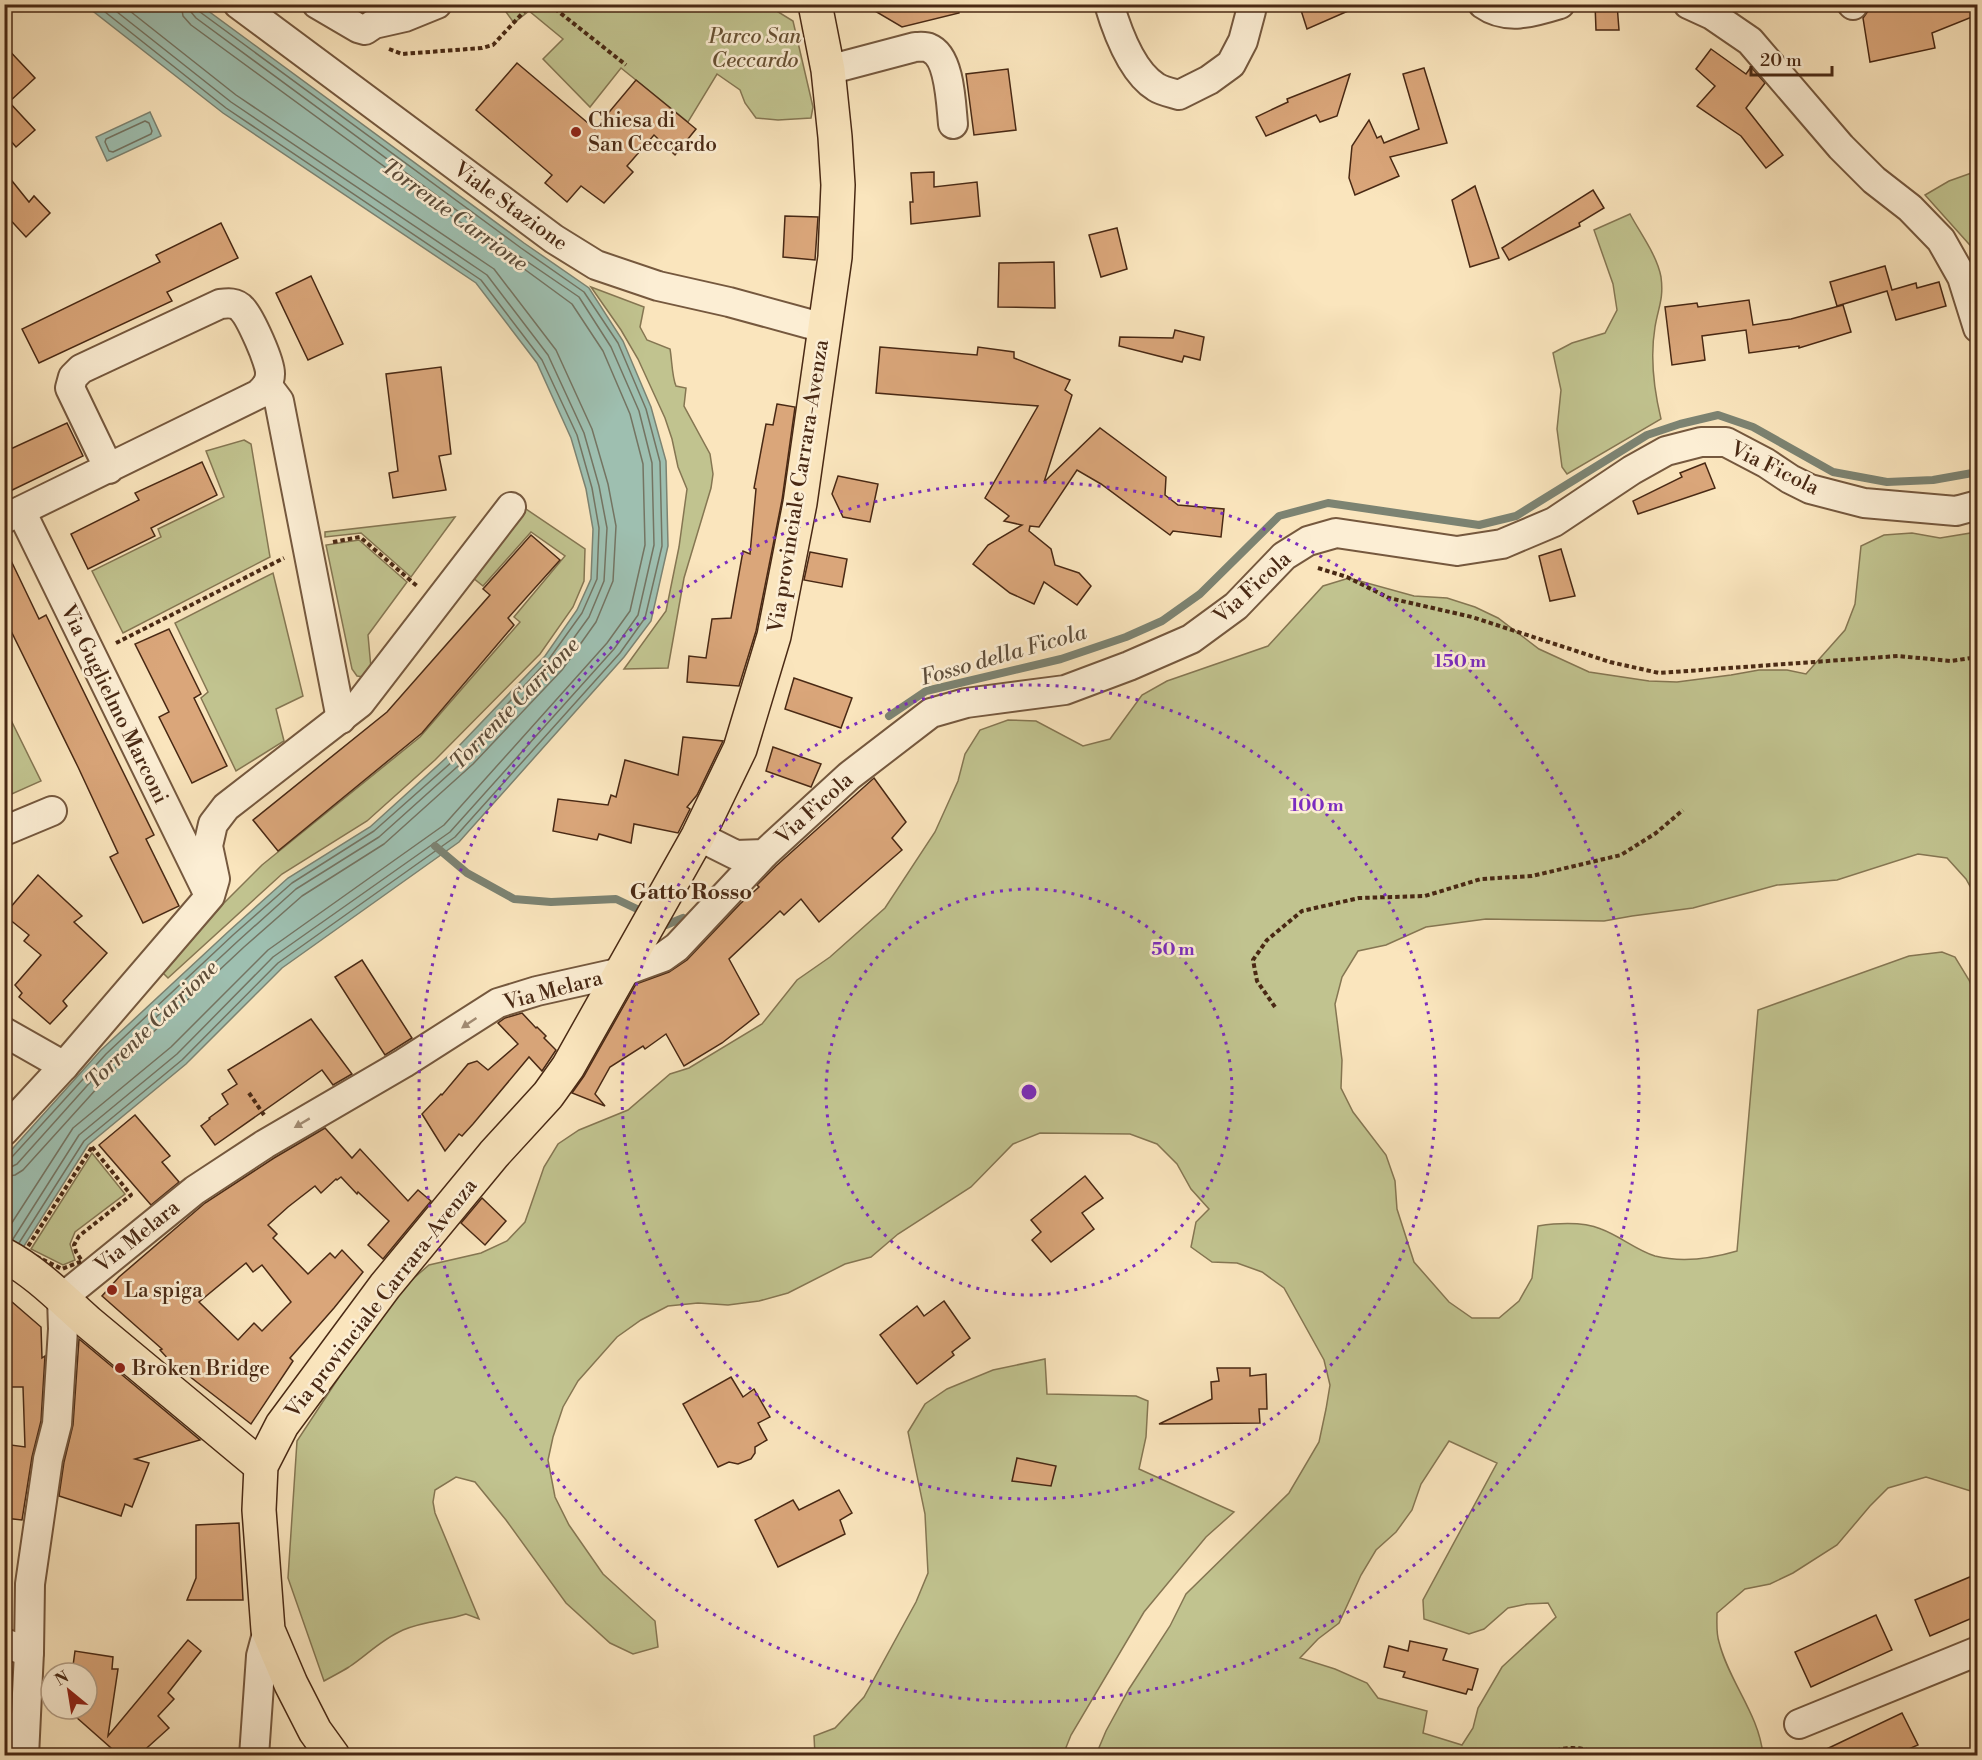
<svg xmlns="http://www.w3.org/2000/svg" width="1982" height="1760" viewBox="0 0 1982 1760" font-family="'Libre Bodoni',serif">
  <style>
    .green { fill: #c1c38f; stroke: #857652; stroke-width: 1.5; fill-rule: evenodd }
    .water { fill: #9ebfb0; stroke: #7c8372; stroke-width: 1.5 }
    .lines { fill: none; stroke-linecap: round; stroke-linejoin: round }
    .shore { stroke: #747462; stroke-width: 1.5 }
    .stream { stroke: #7c8372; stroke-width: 8 }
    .building { fill: #daa67a; stroke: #492914; stroke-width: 1.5; fill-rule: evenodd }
    .minor-casing { stroke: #75583e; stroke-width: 32 }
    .major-casing { stroke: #492914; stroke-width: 36 }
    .path { stroke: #492914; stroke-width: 4; stroke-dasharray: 4.5 3; stroke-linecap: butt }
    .minor { stroke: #fceed4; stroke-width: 28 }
    .major { stroke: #fae5bd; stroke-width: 33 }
    .oneway { fill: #a28c74 }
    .ring { fill: none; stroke: #7b2cbf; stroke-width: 3; stroke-dasharray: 3 6 }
    .poi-dot { fill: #8f2418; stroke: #fceed4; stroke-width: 2 }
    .labels { text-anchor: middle; stroke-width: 5; stroke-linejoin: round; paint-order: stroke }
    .park-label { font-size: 21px; font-style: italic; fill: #675033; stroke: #fceed4 }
    .poi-label { font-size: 21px; fill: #492914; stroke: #fceed4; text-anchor: start }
    .street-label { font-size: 21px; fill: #492914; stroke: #fceed4 }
    .water-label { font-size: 22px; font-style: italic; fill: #5e4e3b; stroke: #fceed4 }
    .neighbourhood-label { font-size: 22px; font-weight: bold; fill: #492914; stroke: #fceed4 }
    .centre { fill: #7b2cbf; stroke: #fceed4; stroke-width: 3 }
    .ring-label { font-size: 18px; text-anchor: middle; font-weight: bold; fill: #7b2cbf; stroke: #fceed4; stroke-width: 5; stroke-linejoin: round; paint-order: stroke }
  </style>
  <rect width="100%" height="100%" fill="#fae5bd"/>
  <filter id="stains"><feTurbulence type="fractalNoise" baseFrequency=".00333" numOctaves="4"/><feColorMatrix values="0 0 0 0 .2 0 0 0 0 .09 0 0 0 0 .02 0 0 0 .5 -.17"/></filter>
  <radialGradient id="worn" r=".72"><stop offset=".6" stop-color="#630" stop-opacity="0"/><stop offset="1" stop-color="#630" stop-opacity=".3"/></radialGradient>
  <g class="green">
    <path d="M501 5H767L793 21 813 107 811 118 778 120 756 118 745 103 740 90 717 74 688 122 621 68 590 107 543 59 563 39 529 11 514 23Z"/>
    <path d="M1977 171H1978L1977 253 1925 195 1949 181Z"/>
    <path d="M1630 214C1640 233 1657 255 1661 277 1664 299 1658 308 1655 327 1650 357 1654 390 1661 419L1567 474 1562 467 1557 429 1561 390 1553 353 1572 343 1605 333 1617 310 1613 284 1594 230Z"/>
    <path d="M591 287 644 307 640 327 647 340 670 349C672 360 672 377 676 386L686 388 684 406 710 454 713 474 711 488 684 578 668 668 624 669 666 611 679 547 687 489 678 467 672 439 665 418 638 359 621 330Z"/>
    <path d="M244 440 251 444 270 557 123 633 92 571 161 537 158 529 224 497 206 451Z"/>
    <path d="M523 507 585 549 584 581 573 607 540 654 435 760 367 821 282 874 168 978 163 973 224 903 262 865 420 737 520 622 514 617 565 556 531 532 483 586 472 577Z"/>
    <path d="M455 517 411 577 361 533 325 537V532Z"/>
    <path d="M1977 532V899L1966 879 1947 858 1918 854 1837 880 1777 885 1693 908 1632 916 1604 921 1486 919 1426 927 1386 945 1358 951 1342 977 1335 1004 1342 1060 1341 1088 1353 1112 1386 1155 1395 1181 1397 1209 1414 1262 1449 1302 1472 1318H1499L1519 1301 1532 1278 1538 1226C1558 1223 1581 1221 1601 1229 1620 1236 1636 1250 1655 1256 1683 1263 1710 1259 1737 1251L1758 1010 1909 956 1942 952 1955 957 1969 980 1978 1000V1366L1972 1383 1977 1458V1493L1926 1477 1888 1488 1870 1506 1837 1545 1793 1573 1770 1584 1745 1589 1717 1613C1717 1623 1716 1633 1719 1642 1729 1682 1759 1714 1763 1755L1108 1756 1098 1750 1106 1731 1129 1689 1170 1626 1186 1594 1289 1493 1319 1442 1326 1409 1330 1385 1324 1360 1284 1288 1262 1272 1237 1263 1212 1262 1191 1247 1196 1222 1209 1209 1191 1189 1177 1164 1157 1144 1130 1134 1040 1133 1013 1144 971 1187 898 1234 871 1257 845 1264 788 1293 759 1301 728 1305 698 1303 668 1306 641 1320 617 1337 578 1381 563 1407 553 1437 548 1460 555 1497 569 1525 603 1574 655 1621 658 1647 633 1654 610 1643 566 1603 506 1520 475 1482 456 1477 435 1490 433 1502 435 1513 479 1619 466 1614C445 1621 424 1621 403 1630 382 1639 367 1655 349 1667 341 1672 333 1676 324 1681L288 1578 297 1441 374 1324 408 1283 429 1265 481 1253 507 1241 525 1222 544 1167 558 1144 579 1130 628 1110 670 1074 689 1068 762 1024 797 980 830 957 885 908 935 832 958 781 965 754 980 730 1008 720 1036 721 1083 746 1110 739 1142 695 1167 681 1268 646 1323 586 1349 578 1414 596 1447 598 1475 607 1498 618 1539 649 1589 672 1649 681 1677 682 1731 675 1759 670H1787L1806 674 1845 630 1855 604 1861 546 1884 535 1912 533 1940 538ZM1449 1441 1497 1463 1423 1600 1424 1619 1469 1634 1484 1629 1508 1608 1527 1604 1548 1603 1556 1617 1502 1667 1478 1708 1473 1728 1462 1745 1423 1733 1427 1711 1378 1698 1367 1683 1335 1669 1300 1658 1318 1639 1339 1623 1361 1575 1376 1550 1396 1532 1412 1510 1421 1484Z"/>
    <path d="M359 540 407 582 368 635 371 668 364 677 357 676 352 669 326 545Z"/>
    <path d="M273 573 303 696 276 709 284 741 236 771 201 698 208 692 175 623Z"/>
    <path d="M5 708 41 781 5 797H4Z"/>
    <path d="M92 1153 125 1194 75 1232 70 1244 75 1260 63 1265 31 1249Z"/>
    <path d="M1045 1359 1047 1394 1136 1396 1148 1401 1146 1437 1139 1469 1234 1512 1206 1537 1144 1612 1071 1735 1063 1755H815L814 1736 835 1728 864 1697 916 1602 928 1573 925 1514 908 1432 925 1404 947 1389 993 1370Z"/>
  </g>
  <g class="water">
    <path d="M85 5H200L524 243 589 288 623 341 651 407 666 461 668 546 651 621 624 657 459 842 282 968 186 1064 88 1145 5 1276V1157L101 1050 229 931 288 878 370 827 457 748 545 656 577 610 591 579 593 529 586 489 571 438 537 363 476 283 223 113Z"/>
    <path d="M150 112 161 136 107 161 96 137Z"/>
  </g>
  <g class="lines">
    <g class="shore">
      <path d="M145 121 149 123 152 131 151 134 113 152 109 151 105 142 106 139Z"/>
      <path d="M4 1160 11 1158 106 1054 233 935 292 883 374 831 462 753 549 659 582 613 597 579 599 528 592 488 577 435 542 360 481 280 226 108 95 4"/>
      <path d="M4 1168 11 1167 17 1164 111 1059 238 941 296 889 379 837 467 758 555 664 589 617 604 581 607 528 599 486 584 433 548 355 487 275 231 102 107 4"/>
      <path d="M4 1177 15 1175 23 1170 118 1065 244 947 302 896 384 844 473 764 562 670 596 622 613 581 616 526 608 484 592 429 556 350 494 269 236 95 121 4"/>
      <path d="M4 1235 73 1128 171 1047 268 950 444 825 607 643 630 611 645 545 643 464 630 414 603 351 572 304 191 25 183 16 181 4"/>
      <path d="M13 1239 79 1135 177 1054 273 957 450 832 614 649 638 615 654 545 652 463 639 411 611 347 579 297 516 254 196 18 191 12 190 4"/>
      <path d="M19 1243 84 1141 182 1060 278 963 455 837 620 653 645 618 662 546 660 462 646 409 618 343 584 292 521 248 200 12 197 4"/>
    </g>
    <g class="stream">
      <path d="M889 716 926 691 1061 659 1126 637 1162 621 1200 594 1279 516 1328 503 1479 525 1516 516 1647 435 1680 424 1718 415 1753 427 1833 472 1887 482 1933 480 1978 472"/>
      <path d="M435 846 467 873 514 899 551 902 616 899 637 909"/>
      <path d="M666 925 683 918"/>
    </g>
  </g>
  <g class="building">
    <path d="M863 4H958L959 13 902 27Z"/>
    <path d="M1299 4H1364L1307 29Z"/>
    <path d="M1595 4H1617L1619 30H1596Z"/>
    <path d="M1902 4H1977V15L1932 33 1935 48 1870 62 1863 18 1868 11Z"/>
    <path d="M4 45 35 78 9 102 35 130 16 147 4 133Z"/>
    <path d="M1711 49 1746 74 1751 67 1765 83 1746 108 1783 155 1766 168 1741 136 1697 106 1715 86 1696 69Z"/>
    <path d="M517 63 595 129 636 80 696 129 675 155 654 135 627 166 633 172 604 203 581 186 567 202 545 183 552 175 476 110Z"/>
    <path d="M1424 68 1447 143 1390 157 1399 176 1355 195 1349 178 1352 146 1369 120 1377 138 1381 136 1384 143 1419 129 1403 74Z"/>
    <path d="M1008 69 1016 130 974 135 966 74Z"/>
    <path d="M1350 74 1337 116 1320 122 1316 115 1266 136 1256 117 1288 102 1287 99Z"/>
    <path d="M4 171 29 202 34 196 50 213 26 237 4 213Z"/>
    <path d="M934 172V187L977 182 980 216 911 224 910 202H913L911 173Z"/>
    <path d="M1475 186 1499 258 1470 267 1452 200Z"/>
    <path d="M1593 190 1604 208 1579 223 1580 226 1509 260 1502 248Z"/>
    <path d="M785 216 818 217 815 260 783 257Z"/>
    <path d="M221 223 238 258 167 292 172 301 39 363 22 329 160 262 156 255Z"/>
    <path d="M1117 228 1127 269 1101 277 1089 235Z"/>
    <path d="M1054 262 1055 308 998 307 999 263Z"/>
    <path d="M1885 266 1892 290 1916 283 1917 288 1939 282 1946 306 1896 320 1887 291 1837 306 1830 282Z"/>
    <path d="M311 276 343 344 308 360 276 293Z"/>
    <path d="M1749 300 1753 325 1791 319 1843 305 1851 332 1799 348V346L1749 353 1746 330 1702 336 1705 360 1672 365 1665 307 1697 303 1698 307Z"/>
    <path d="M1175 330 1204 337 1200 360 1184 356 1182 362 1119 346 1120 337 1173 338Z"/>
    <path d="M880 347 977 355 978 347 1014 352V358L1070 380 1065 390 1072 395 1044 482 1100 428 1166 477 1165 495 1178 505 1224 509 1221 537 1173 531 1170 535 1101 484 1077 470 1039 527 1030 526 1029 531 1051 549 1055 565 1079 573 1091 586 1077 605 1044 582 1034 604 1010 593 973 564 988 545 1022 525 1004 521 1009 516 985 498 1038 406 876 393Z"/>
    <path d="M441 367 451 454 439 456 446 490 393 498 389 473 398 471 386 374Z"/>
    <path d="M777 404 795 407 782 500 756 631 739 686 687 682 689 656 706 658 712 619 731 618 743 551 750 554 756 489 754 488 766 424 773 425Z"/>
    <path d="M67 423 83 456 4 494V452Z"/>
    <path d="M202 462 217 495 151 528 155 536 88 569 71 534 139 500 135 493Z"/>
    <path d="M1705 463 1715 488 1638 514 1633 501 1682 477 1680 473Z"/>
    <path d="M838 476 878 484 870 522 843 517 832 494Z"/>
    <path d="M531 535 560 560 508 618 514 625 422 733 278 851 253 820 387 712 490 595 483 589Z"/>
    <path d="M4 546 39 619 46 615 154 835 146 839 179 906 143 923 110 857 118 853 78 767 11 631 4 634Z"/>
    <path d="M1561 549 1575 596 1550 601 1539 556Z"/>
    <path d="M810 552 847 559 842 587 804 580Z"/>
    <path d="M169 629 201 694 194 698 227 766 192 783 159 717 169 712 135 644Z"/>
    <path d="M794 678 852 698 841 728 785 709Z"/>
    <path d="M683 737 723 741 697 795 687 807 690 809 678 833 634 824 631 843 599 834 597 840 553 831 558 799 608 805 611 795 616 797 625 760 678 775Z"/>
    <path d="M773 747 821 764 811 787 766 771Z"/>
    <path d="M874 778 906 822 892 838 902 850 819 922 801 899 784 915 780 911 729 959 759 1014 722 1043 684 1066 666 1034 645 1049 643 1046 610 1067 595 1094 605 1106 572 1093 584 1076 636 984 669 972 687 960 740 904 759 887 757 885 776 866Z"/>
    <path d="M38 875 82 916 74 922 107 953 63 1001 67 1006 50 1024 19 997 22 993 15 985 41 955 24 941 29 935 4 915Z"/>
    <path d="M362 960 412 1038 385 1055 335 977Z"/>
    <path d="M522 1013 536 1028 537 1027 546 1036 544 1038 556 1050 542 1071 529 1057 473 1124 462 1136 459 1134 445 1151 422 1114 441 1094 442 1095 468 1064 477 1061 488 1070 518 1044 498 1023 505 1018Z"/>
    <path d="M311 1019 352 1074 333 1085 322 1070 215 1145 201 1126 210 1119 209 1118 228 1104 222 1094 237 1084 228 1070Z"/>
    <path d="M135 1115 170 1156 162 1162 179 1182 151 1205 99 1145Z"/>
    <path d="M325 1128 352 1158 360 1149 408 1201 418 1190 431 1201 383 1259 368 1245 389 1221 358 1192 357 1194 341 1177 337 1180 336 1179 321 1193 315 1186 288 1207 268 1225 277 1234 273 1238 308 1274 330 1253 335 1258 342 1250 363 1272 334 1308 290 1358 293 1361 251 1424 171 1362 160 1350 162 1349 102 1296 119 1277 205 1203 274 1158ZM246 1263 253 1272 262 1265 291 1302 262 1331 254 1323 238 1340 199 1302Z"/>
    <path d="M1085 1176 1103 1198 1082 1213 1094 1229 1051 1262 1032 1240 1041 1232 1031 1220Z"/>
    <path d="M482 1198 506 1221 485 1245 461 1223Z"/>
    <path d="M4 1295 41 1327 42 1358 45 1356 41 1421 32 1457 22 1520 4 1518V1444L25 1447 23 1387H4Z"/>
    <path d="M944 1301 970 1338 952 1352 954 1355 917 1384 880 1335 917 1306 924 1316Z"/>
    <path d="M79 1339 200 1440 135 1459 149 1463 132 1507 125 1504 121 1516 59 1496 64 1462 73 1425Z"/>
    <path d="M1217 1368H1250V1376L1266 1374 1267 1409H1259L1260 1423 1159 1424 1212 1399 1211 1382 1219 1381Z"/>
    <path d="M731 1377 743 1397 754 1389 770 1417 758 1423 767 1440 755 1447V1453L751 1459 738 1464 729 1462 718 1467 683 1404Z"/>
    <path d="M1017 1458 1056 1466 1051 1486 1012 1481Z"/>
    <path d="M839 1490 852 1513 840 1520 845 1534 778 1567 755 1520 793 1500 799 1510Z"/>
    <path d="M239 1523 243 1600H187L196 1578V1525Z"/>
    <path d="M1977 1574V1616L1930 1636 1915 1600Z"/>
    <path d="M1876 1615 1892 1650 1811 1687 1795 1652Z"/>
    <path d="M188 1640 201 1651 168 1693 174 1699 158 1716 169 1728 139 1755H119L67 1709H87V1673H72L75 1651 113 1657 112 1669H118L108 1736Z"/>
    <path d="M1410 1641 1447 1649 1443 1660 1478 1669 1472 1690 1468 1689 1466 1694 1403 1677 1405 1672 1384 1667 1389 1646 1408 1651Z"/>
    <path d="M1902 1713 1918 1745 1895 1755H1814Z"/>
  </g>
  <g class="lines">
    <defs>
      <g id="minor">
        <path d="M238 4 554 239 596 265 658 286 729 302 824 328"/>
        <path d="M317 4 358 28 365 30 374 24 405 17 437 4"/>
        <path d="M1109 4C1117 31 1132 72 1156 87 1162 91 1172 93 1179 95L1209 80 1231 64 1243 41 1251 11V4"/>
        <path d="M1483 4C1507 21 1534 12 1560 4"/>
        <path d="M1688 4 1712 15 1750 41 1841 147 1874 180 1910 208 1941 240 1962 277 1978 328"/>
        <path d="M1852 4 1853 5"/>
        <path d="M828 70 915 47C919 47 925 46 929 48 950 56 951 104 953 124"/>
        <path d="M267 385 279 401 341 719"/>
        <path d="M21 511 206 889"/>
        <path d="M4 519 259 394C265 388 270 383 270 374 271 363 250 317 242 309 236 302 228 303 220 304L81 369 73 377 70 388 109 469"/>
        <path d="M4 831 52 811"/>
        <path d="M698 836 736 855 764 854 849 776 931 713 966 703 1065 690 1129 666 1191 639 1236 606 1284 556 1308 541 1336 533 1457 551 1502 544 1554 522 1632 470 1666 451 1701 442H1726L1766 463 1790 479 1810 489 1864 503 1956 511 1978 505"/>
        <path d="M4 1032 64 1066"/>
        <path d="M4 1131 64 1066 210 896 215 879 208 846 213 824 226 807 360 703 511 507"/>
        <path d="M4 1643 29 1652"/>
        <path d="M1799 1724 1978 1651"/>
        <path d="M24 1756 29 1652 30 1584 48 1459 57 1424 63 1329 62 1298 195 1190 265 1144 404 1063 498 1003 537 991 622 972 663 957 677 947 764 854"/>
        <path d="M254 1756 261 1656 268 1630"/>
      </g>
      <g id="major">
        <path d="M4 1255C36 1272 61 1298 88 1322L261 1466"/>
        <path d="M333 1756 315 1731 291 1684 268 1630 259 1510 261 1466 282 1425 385 1286 494 1154 548 1095 568 1067 698 836 740 749 774 636 800 503 835 257 838 185 835 137 828 70 815 4"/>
      </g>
    </defs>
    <use href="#minor" class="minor-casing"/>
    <use href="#major" class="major-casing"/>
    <g class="path">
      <path d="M549 4 626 65"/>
      <path d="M389 49 402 54 482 48 493 45 531 4"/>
      <path d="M333 542 360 537 417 586"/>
      <path d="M1318 568 1347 577 1389 598 1472 617 1610 662 1659 673 1898 656 1951 661 1978 657"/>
      <path d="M116 643 284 558"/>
      <path d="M1275 1007 1257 981 1253 960 1267 940 1302 911 1359 898 1425 896 1481 879 1532 876 1621 855 1656 833 1683 810"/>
      <path d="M249 1093 264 1115"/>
      <path d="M92 1147 131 1195 79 1236 74 1245 76 1252 82 1261 62 1269 25 1251Z"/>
      <path d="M1542 1756C1558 1747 1583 1744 1599 1756"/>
    </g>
    <use href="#minor" class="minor"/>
    <use href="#major" class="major"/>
  </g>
  <defs><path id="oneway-solid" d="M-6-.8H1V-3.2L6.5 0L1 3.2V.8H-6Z" transform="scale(1.5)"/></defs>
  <g class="oneway">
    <use href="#oneway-solid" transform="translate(469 1023) rotate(146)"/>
    <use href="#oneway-solid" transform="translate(302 1123) rotate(149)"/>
  </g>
  <g class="ring">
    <circle cx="1029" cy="1092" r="203"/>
    <circle cx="1029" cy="1092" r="407"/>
    <circle cx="1029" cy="1092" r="610"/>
  </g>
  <g class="poi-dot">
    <circle cx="576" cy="132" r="6"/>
    <circle cx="112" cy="1290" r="6"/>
    <circle cx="120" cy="1368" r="6"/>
  </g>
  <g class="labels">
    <g class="park-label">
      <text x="755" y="43">Parco San<tspan x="755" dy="24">Ceccardo</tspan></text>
    </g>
    <g class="poi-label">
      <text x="588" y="127">Chiesa di<tspan x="588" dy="24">San Ceccardo</tspan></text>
      <text x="124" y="1297">La spiga</text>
      <text x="132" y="1375">Broken Bridge</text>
    </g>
    <g class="street-label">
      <text transform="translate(511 206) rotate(36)" y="7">Viale Stazione</text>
      <text transform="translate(1775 468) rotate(26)" y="7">Via Ficola</text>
      <text transform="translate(798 486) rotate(-81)" y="7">Via provinciale Carrara-Avenza</text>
      <text transform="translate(1252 587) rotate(-42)" y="7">Via Ficola</text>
      <text transform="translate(115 704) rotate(64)" y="7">Via Guglielmo Marconi</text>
      <text transform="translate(814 808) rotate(-42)" y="7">Via Ficola</text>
      <text transform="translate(553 990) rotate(-15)" y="7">Via Melara</text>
      <text transform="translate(137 1236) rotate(-39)" y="7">Via Melara</text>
      <text transform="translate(381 1298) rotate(-52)" y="7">Via provinciale Carrara-Avenza</text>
    </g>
    <g class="water-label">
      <text transform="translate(455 214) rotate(36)" y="8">Torrente Carrione</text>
      <text transform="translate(1003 654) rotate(-16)" y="8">Fosso della Ficola</text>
      <text transform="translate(514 703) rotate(-46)" y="8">Torrente Carrione</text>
      <text transform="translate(151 1024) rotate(-44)" y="8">Torrente Carrione</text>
    </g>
    <g class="neighbourhood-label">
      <text x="691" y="899">Gatto Rosso</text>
    </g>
  </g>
  <circle cx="1029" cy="1092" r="9" class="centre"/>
  <g class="ring-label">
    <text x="1460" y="667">150 m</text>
    <text x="1317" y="811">100 m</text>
    <text x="1173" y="955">50 m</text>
  </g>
  <rect width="1982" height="1760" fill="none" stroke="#fae5bd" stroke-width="24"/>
  <rect x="6" y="6" width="1970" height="1748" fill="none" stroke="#492914" stroke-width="3"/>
  <rect x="12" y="12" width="1958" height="1736" fill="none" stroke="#492914" stroke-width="1.5"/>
  <g transform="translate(69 1691) rotate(330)"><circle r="28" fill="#fceed4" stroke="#b49f87" stroke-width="1.5"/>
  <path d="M0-4.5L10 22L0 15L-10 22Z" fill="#8f2418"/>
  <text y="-9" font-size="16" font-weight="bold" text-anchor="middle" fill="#492914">N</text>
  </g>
  <path d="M1751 66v9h81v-9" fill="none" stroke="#492914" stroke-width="3"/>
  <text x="1760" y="66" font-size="18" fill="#492914" stroke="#fceed4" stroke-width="4.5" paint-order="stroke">20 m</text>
  <rect width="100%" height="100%" filter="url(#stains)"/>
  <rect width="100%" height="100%" fill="url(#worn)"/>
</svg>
